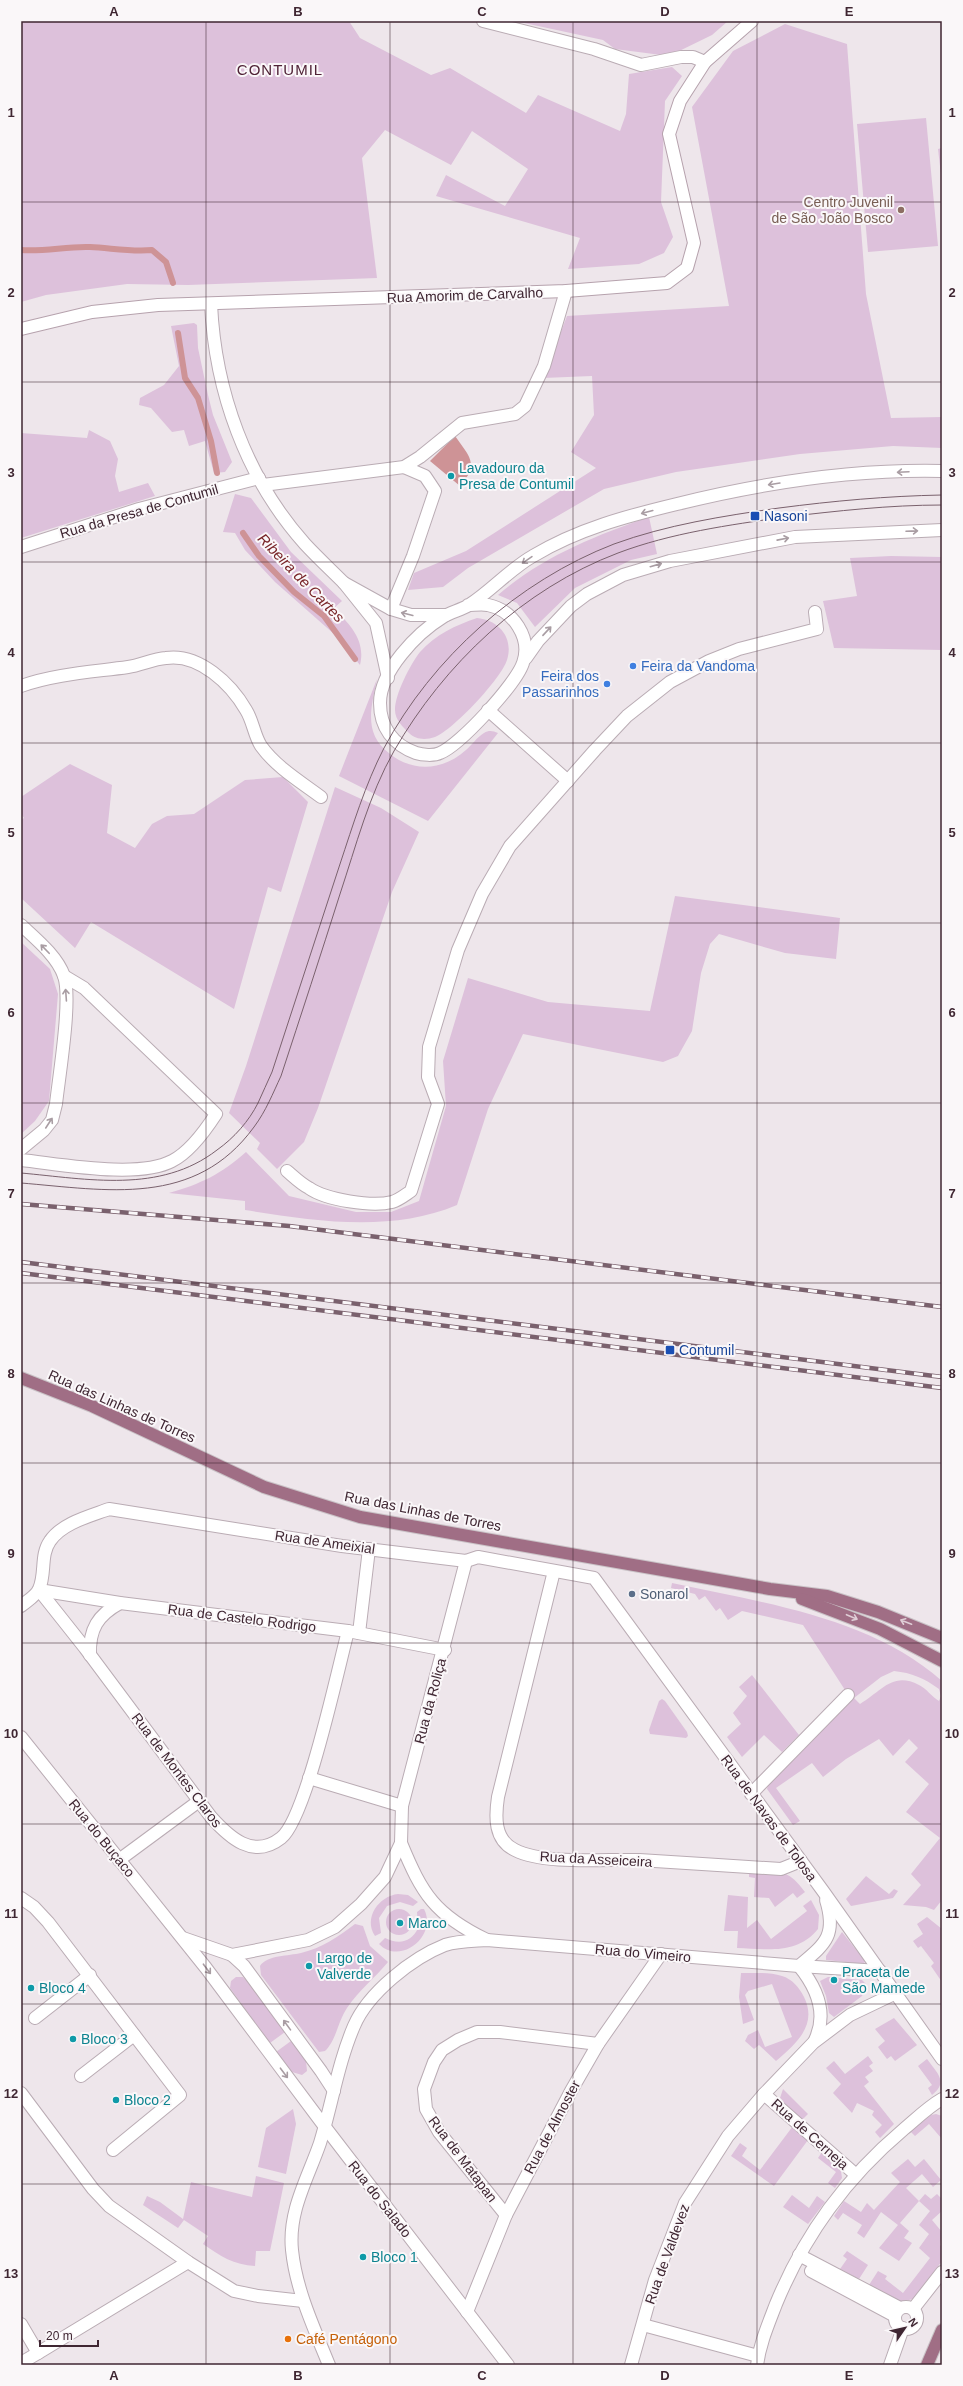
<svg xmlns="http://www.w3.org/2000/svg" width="963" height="2386" viewBox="0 0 963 2386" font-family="Arial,sans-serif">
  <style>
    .green { fill: #ddc1db; fill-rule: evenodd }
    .water { fill: #ce9396 }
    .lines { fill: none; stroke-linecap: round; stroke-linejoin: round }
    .stream { stroke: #ce9396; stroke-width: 6 }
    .street-casing { stroke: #baacb4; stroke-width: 14 }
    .secondary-casing { stroke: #b6a2ad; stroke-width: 14 }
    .primary-casing { stroke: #c9c2c6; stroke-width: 14 }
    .street { stroke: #fff; stroke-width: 12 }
    .secondary { stroke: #fff; stroke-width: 12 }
    .primary { stroke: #a06e85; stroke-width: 12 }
    .tram { stroke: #7a616d; stroke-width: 1 }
    .rail-casing { stroke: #7a616d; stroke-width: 4.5 }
    .rail { stroke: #faf7f9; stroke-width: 3; stroke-dasharray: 9; stroke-linecap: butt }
    .oneway { stroke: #a99da3 }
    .oneway2 { stroke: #dfced6 }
    .grid { fill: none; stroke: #3f2632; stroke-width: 1; stroke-opacity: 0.55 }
    .education-dot { fill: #8d6e63; stroke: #faf7f9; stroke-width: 1.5 }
    .culture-dot { fill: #0f9aa8; stroke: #faf7f9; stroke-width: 1.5 }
    .transit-dot { fill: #1a4fb4; stroke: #faf7f9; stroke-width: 1.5 }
    .shop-dot { fill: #3f7fe0; stroke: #faf7f9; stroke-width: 1.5 }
    .service-dot { fill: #5c6f8a; stroke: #faf7f9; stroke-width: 1.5 }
    .food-dot { fill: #e8710a; stroke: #faf7f9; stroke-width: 1.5 }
    .labels { text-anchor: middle; stroke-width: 4; stroke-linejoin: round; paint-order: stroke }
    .education-label { font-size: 14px; fill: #785e54; stroke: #faf7f9; text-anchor: end }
    .street-label { font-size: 14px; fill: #3f2632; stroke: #faf7f9 }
    .culture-label { font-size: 14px; fill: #0d838f; stroke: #faf7f9; text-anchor: start }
    .transit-label { font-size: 14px; fill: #164399; stroke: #faf7f9; text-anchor: start }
    .shop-label { font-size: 14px; fill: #366cbe; stroke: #faf7f9; text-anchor: start }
    .service-label { font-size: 14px; fill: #4e5e75; stroke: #faf7f9; text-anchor: start }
    .food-label { font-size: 14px; fill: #c56008; stroke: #faf7f9; text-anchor: start }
    .neighbourhood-label { font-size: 15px; letter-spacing: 1px; fill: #502337; stroke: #faf7f9 }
    .water-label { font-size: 15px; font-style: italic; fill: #782427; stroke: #faf7f9 }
    .neatline { fill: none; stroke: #3f2632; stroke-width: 1.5 }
    .grid-label { font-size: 13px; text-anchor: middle; font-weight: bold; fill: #3f2632 }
  </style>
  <rect width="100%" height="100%" fill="#eee6eb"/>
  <g class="green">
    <path d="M21 21H349L360 38 431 75 450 68 526 113 538 95 620 131 626 114 629 74 672 67 682 76 665 101 661 202 673 237 664 253 639 264 568 269 580 238 436 196 446 175 505 206 528 169 472 131 451 165 385 130 362 158 377 278 188 285 127 284 46 295 21 302Z"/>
    <path d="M515 21H728L712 35 669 56 615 49 603 40Z"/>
    <path d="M785 24 847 44 866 294 891 418 942 417V448L893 446 800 454 676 472 604 489 468 568 443 587 408 590 414 573 466 551 596 468 571 452 594 415 592 376 543 378 567 316 729 306 692 107 733 51Z"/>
    <path d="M926 118 938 246 868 252 857 124Z"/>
    <path d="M942 148V183L938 149Z"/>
    <path d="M194 323 197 325 198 348 208 395 213 415 232 462 225 472 214 473 205 441 189 446 184 430 172 432 151 408 139 405 140 398 164 385 179 366 171 326Z"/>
    <path d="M89 430 110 441 118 459 115 476 119 492 148 483 155 496 21 538V433L87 438Z"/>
    <path d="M235 494 251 498 291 552 342 601 334 608C350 625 366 640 360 665L334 634 275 582 245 550 235 533 223 532Z"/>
    <path d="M649 517 657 554 631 560 575 588 535 627 517 603 498 595C542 557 594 536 649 517Z"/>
    <path d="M891 556 942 557V650L834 648 823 601 857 596 850 558Z"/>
    <path d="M477 618C499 620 514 638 507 660 501 679 453 730 435 737 426 740 416 740 409 733 403 727 395 720 395 710 395 694 410 665 420 652 435 635 456 625 477 618Z"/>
    <path d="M377 679C371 709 363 733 390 754 414 773 444 770 466 750 472 745 477 737 484 733 489 730 493 731 498 733L428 821 339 776Z"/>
    <path d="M70 764 112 785 107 833 135 848 152 824 167 816 194 814 245 780 283 777 308 802 281 892 268 887 234 1009 91 922 75 948 21 898V820L24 818 21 813V797Z"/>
    <path d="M335 787 381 808 419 832 392 892 318 1108 304 1142 277 1169 257 1149 260 1143 229 1113 246 1066Z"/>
    <path d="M675 896 840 918 836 959 785 953 719 934 710 944 701 973 692 1031 678 1056 663 1062 523 1034 488 1109 457 1205C391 1233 314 1221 245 1210V1201L169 1193C201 1184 221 1174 246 1152L289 1196 356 1212H391L419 1201 446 1106 443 1061 468 978 548 1002 650 1011Z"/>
    <path d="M21 942 50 969 58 994 49 1101 35 1121 21 1134Z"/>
    <path d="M672 1583C764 1603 870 1617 942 1681V1900L934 1910 926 1907 903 1905 921 1885 911 1874 940 1838 906 1812 929 1784 905 1762 918 1748 909 1739 893 1756 879 1739 846 1759 823 1777 812 1763 776 1788 800 1821 793 1825 767 1789 768 1785 853 1698 845 1690 803 1625 742 1611 728 1620 720 1608 716 1611 705 1596 699 1600 695 1594 671 1588ZM894 1671C912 1673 924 1678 939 1689L941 1696 939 1701C932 1697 926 1688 919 1685 892 1671 881 1692 860 1704L854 1698 881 1677Z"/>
    <path d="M752 1675 799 1735 782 1752 764 1735 742 1757 727 1737 741 1724 733 1713 747 1696 739 1687Z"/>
    <path d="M662 1699 665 1701 687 1732 688 1736 686 1738 650 1734 649 1730 659 1701Z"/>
    <path d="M749 1871C778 1872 787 1867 805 1892L797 1898 793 1893 775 1907 769 1898 754 1897 755 1878 749 1877Z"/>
    <path d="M866 1876 889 1894 894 1889 898 1891 893 1898 851 1906 846 1899Z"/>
    <path d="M398 1894 408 1895 418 1902 413 1906 400 1902 387 1906 379 1918 381 1933 375 1936C363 1918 379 1896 398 1894Z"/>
    <path d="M728 1895 748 1897 747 1928 757 1920 771 1939 807 1911 803 1906 811 1900 819 1915 818 1929C797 1955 767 1949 737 1948L738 1931H724Z"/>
    <circle cx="399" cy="1922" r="13"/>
    <path d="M421 1909H424C438 1936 400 1966 379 1944L385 1938C399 1945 412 1942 418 1928L417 1912Z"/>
    <path d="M927 1917 942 1929V1982L931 1966 934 1963 921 1946 918 1948 913 1941 923 1934 917 1924Z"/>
    <path d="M355 1924 363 1926 370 1946 388 1962C375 1978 359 1990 347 2008 338 2021 336 2041 325 2051L319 2052 261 1975 260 1966C267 1955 289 1956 301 1953 322 1948 338 1937 355 1924Z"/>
    <path d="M842 1932 865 1961 864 1964 826 1960V1956Z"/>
    <path d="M741 1973C754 1973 769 1972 782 1976 792 1979 799 1987 804 1997 818 2025 796 2044 776 2061L759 2045 754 2049 745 2041 748 2035 758 2030 765 2047 792 2037 772 1984 748 1991 745 1995 754 2020 743 2024 739 1997Z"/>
    <path d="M236 1977H243L246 1980 285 2032 270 2043 230 1988 231 1981Z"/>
    <path d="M828 1977 862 1980 867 1985 862 1996 834 2017 829 2013 826 1996 820 1981Z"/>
    <path d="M894 2018 917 2045 895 2061 891 2056 887 2059 878 2047 885 2041 875 2029Z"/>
    <path d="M291 2041 306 2061 307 2071 302 2075 292 2072 276 2052Z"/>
    <path d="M868 2056 873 2063 869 2066 873 2071 865 2077 869 2082 864 2086 894 2124 880 2138 875 2132 882 2125 872 2115 874 2111 857 2103 852 2113 833 2093 841 2084 826 2068 834 2061 845 2074Z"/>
    <path d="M927 2059C937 2073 949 2082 932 2095L928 2088 932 2085 918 2066Z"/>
    <path d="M783 2089 808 2114 801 2121 780 2098Z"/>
    <path d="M293 2109 296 2124 286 2174 258 2167 266 2128Z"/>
    <path d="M936 2114 942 2116V2139L929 2124 915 2136 910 2131 931 2115Z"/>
    <path d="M793 2126 808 2140 774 2186 731 2156 740 2143 747 2148 742 2156 760 2170Z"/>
    <path d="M822 2152 841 2171 842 2178 835 2188 828 2183 836 2172 818 2158Z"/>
    <path d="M908 2159 915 2167 924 2159 941 2180 933 2187 922 2174 906 2188 919 2201 925 2194 931 2199 937 2194 942 2199V2211L932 2220 942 2232 940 2245 942 2247V2261L913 2299 901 2302 869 2285 878 2271 887 2276 885 2279 903 2293 930 2258 919 2248 929 2234 919 2225 930 2211 919 2201 900 2223 909 2231 904 2238 912 2243 899 2261 879 2248 898 2225 881 2212 864 2238 857 2233 862 2225 843 2213 838 2220 834 2216 844 2201 861 2212 867 2203 874 2210 900 2182 891 2173Z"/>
    <path d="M256 2176 284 2183 270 2251H256L255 2266C234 2265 220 2256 203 2244L208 2236 184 2220 178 2228 143 2205 147 2196 160 2202 183 2219 191 2182 252 2197Z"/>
    <path d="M792 2195 809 2208 817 2196 825 2202 808 2224 783 2207Z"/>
    <path d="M847 2251 868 2265 859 2279 840 2269 847 2259 843 2256Z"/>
  </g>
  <path class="water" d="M455 436C469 456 480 464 460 486L430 461Z"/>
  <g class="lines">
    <g class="stream">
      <path d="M21 250C44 252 67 246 90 247 111 248 131 252 152 250L166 262 173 283"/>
      <path d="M178 333 185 378 198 398 211 441 217 473"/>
      <path d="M243 533 259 556 294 592 324 616 355 659"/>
    </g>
    <defs>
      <g id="street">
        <path d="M483 21 594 49 641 65 681 57H693L705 62"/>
        <path d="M211 304C215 391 246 478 305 544 317 557 331 570 344 583"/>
        <path d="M263 485 404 467 420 457 462 423 515 414 525 406 544 366 566 291"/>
        <path d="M21 547 139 509 259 478"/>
        <path d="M468 605C474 605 482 604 488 605 513 610 532 638 523 663 516 684 460 745 440 753 434 756 422 755 416 753 393 745 380 727 380 703 380 671 417 633 443 617 451 612 461 610 469 605 491 591 510 569 533 556 578 529 627 516 677 504 762 483 853 469 942 471"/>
        <path d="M391 609 413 556 435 491 425 476 404 467"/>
        <path d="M526 658 538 641 571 606 587 594 623 575 670 561 795 537 942 530"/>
        <path d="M388 678 376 623 344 583 391 609 411 615H446"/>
        <path d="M21 686C55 674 92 672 128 667 141 665 153 659 166 658 199 653 231 684 246 710 253 721 254 735 261 746 276 767 301 782 321 797"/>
        <path d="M488 710 568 781"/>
        <path d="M21 925C36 939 57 956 64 976 72 999 59 1076 56 1104L52 1120 44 1130 21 1149"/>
        <path d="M21 1160C60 1164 138 1179 172 1161 190 1152 205 1131 216 1114L84 988 64 976"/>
        <path d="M287 1171C294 1177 301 1184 309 1188 326 1200 372 1207 392 1202 399 1200 405 1195 411 1191L438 1104 428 1077 429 1047 458 950 482 894 510 846 595 750 627 716 670 682 709 661 739 649 817 629 815 612"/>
        <path d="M554 1571 498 1797C495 1817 494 1840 515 1850 545 1865 604 1859 639 1860 686 1863 734 1866 781 1869L801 1861"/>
        <path d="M39 1590 85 1648 211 1817C229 1837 253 1860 281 1838 306 1819 338 1669 348 1631"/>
        <path d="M39 1590 120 1603 348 1631 445 1650"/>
        <path d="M21 1606C27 1601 36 1596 39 1589 46 1574 40 1555 50 1541 62 1523 90 1516 109 1509L342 1546 466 1561 478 1557 594 1578 823 1891 942 2059"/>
        <path d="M359 1633 369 1549"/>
        <path d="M90 1655C89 1629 98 1615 120 1603"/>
        <path d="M21 1737 206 1968 325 2127 508 2365"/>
        <path d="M309 1778 402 1806"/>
        <path d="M751 1794 848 1695"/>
        <path d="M401 1843C422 1894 435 1915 487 1940"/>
        <path d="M119 1860 199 1801"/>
        <path d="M21 1898 34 1907 48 1922 180 2095 113 2150"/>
        <path d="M183 1938 232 1955 308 1940 335 1927 361 1904 385 1877 401 1843 402 1806 466 1561"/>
        <path d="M232 1955 244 1966 321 2071 334 2091"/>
        <path d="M799 1966C825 1944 837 1936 826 1900"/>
        <path d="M799 1966C817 1988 828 2013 815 2040"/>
        <path d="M35 2018 90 1975"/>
        <path d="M81 2076 134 2035"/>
        <path d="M21 2093 93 2189 109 2206 188 2262 234 2291 258 2296 303 2301"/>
        <path d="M764 2094 855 2174"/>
        <path d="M506 2215 439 2132 426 2109 424 2089 434 2062 442 2050 458 2040 477 2032H500L598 2044"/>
        <path d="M799 2255 900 2308"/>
        <path d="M811 2271 895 2316"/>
        <circle cx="906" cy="2318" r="11"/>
        <path d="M913 2309 942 2272"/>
        <path d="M467 2312 506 2215 571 2091 598 2044 661 1954"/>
        <path d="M21 2324 38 2353 188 2262"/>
        <path d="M643 2325 758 2356"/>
        <path d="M21 2363 38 2353"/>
        <path d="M329 2365C314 2328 296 2290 292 2250 288 2211 308 2178 320 2143 332 2104 338 2063 354 2026 368 1993 412 1958 445 1945 457 1941 474 1941 487 1940L799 1966 880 1971"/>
        <path d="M631 2365 655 2280 685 2203 728 2136 764 2094 813 2043 850 2015 896 1993"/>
        <path d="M757 2365C760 2343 768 2325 776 2304 805 2234 846 2178 904 2129 916 2119 928 2107 942 2099"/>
        <path d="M890 2365 903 2328"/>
      </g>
      <path id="secondary" d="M21 329 92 312 158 305 566 291 667 283 687 268 694 243 669 134 680 101 705 62 752 21"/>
      <g id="primary">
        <path d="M21 1378 92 1406 264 1487 360 1517 770 1589 827 1596 878 1612 942 1638"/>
        <path d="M802 1599 880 1629 942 1661"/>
        <path d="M927 2365 942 2330"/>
      </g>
    </defs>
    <use href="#street" class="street-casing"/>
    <use href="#secondary" class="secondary-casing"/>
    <use href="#primary" class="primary-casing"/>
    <use href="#street" class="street"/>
    <use href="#secondary" class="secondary"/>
    <use href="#primary" class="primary"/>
    <g class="tram">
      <path d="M21 1173C88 1179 160 1194 217 1150 234 1138 249 1121 258 1103 263 1093 267 1082 272 1072 295 1003 317 933 340 864 353 825 365 785 384 748 432 658 518 581 614 544 666 525 723 516 779 508 833 501 887 496 942 495"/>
      <path d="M21 1183C107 1190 195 1208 254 1127 266 1111 273 1093 281 1076 301 1015 321 954 340 894 356 846 369 795 394 751 444 664 523 589 618 553 671 533 729 525 785 517 837 511 889 505 942 505"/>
    </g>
    <defs>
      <g id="rail">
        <path d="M21 1204 289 1226 942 1307"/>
        <path d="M21 1262 942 1377"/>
        <path d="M21 1273 942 1388"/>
      </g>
    </defs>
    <use href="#rail" class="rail-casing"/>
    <use href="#rail" class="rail"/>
  </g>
  <defs><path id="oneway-shaft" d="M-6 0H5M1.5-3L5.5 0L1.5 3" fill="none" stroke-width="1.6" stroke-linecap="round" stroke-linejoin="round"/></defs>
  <g class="oneway">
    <use href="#oneway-shaft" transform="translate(903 472) rotate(177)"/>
    <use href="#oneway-shaft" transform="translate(774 484) rotate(171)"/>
    <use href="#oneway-shaft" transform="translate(647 512) rotate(165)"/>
    <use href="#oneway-shaft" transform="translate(912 531) rotate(-2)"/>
    <use href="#oneway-shaft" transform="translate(783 539) rotate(-11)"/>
    <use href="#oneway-shaft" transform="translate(527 560) rotate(145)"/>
    <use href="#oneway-shaft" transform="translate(656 565) rotate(-16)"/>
    <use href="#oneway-shaft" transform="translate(407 614) rotate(-166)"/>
    <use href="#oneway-shaft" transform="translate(547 631) rotate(-47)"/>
    <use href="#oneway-shaft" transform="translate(45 949) rotate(-134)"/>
    <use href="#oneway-shaft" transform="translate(66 995) rotate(-94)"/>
    <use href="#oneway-shaft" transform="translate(49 1123) rotate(-57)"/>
    <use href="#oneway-shaft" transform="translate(207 1969) rotate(53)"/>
    <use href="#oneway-shaft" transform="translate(287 2025) rotate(-126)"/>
    <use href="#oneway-shaft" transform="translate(284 2073) rotate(53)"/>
  </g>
  <g class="oneway2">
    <use href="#oneway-shaft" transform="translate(852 1617) rotate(23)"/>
    <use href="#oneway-shaft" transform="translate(906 1622) rotate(-159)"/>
  </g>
  <path class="grid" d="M206 21V2365M390 21V2365M573 21V2365M757 21V2365M21 202H942M21 382H942M21 562H942M21 743H942M21 923H942M21 1103H942M21 1283H942M21 1463H942M21 1643H942M21 1824H942M21 2004H942M21 2184H942"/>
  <circle class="education-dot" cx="901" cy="210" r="4"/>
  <g class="culture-dot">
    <circle cx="451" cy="476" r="4"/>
    <circle cx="400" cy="1923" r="4"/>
    <circle cx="309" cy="1966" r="4"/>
    <circle cx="834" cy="1980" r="4"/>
    <circle cx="31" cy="1988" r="4"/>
    <circle cx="73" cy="2039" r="4"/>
    <circle cx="116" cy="2100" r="4"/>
    <circle cx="363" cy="2257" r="4"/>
  </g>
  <g class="transit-dot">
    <rect x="750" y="511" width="10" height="10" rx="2"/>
    <rect x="665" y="1345" width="10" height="10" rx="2"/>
  </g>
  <g class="shop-dot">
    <circle cx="633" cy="666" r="4"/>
    <circle cx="607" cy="684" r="4"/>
  </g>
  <circle class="service-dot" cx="632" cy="1594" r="4"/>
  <circle class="food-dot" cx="288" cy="2339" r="4"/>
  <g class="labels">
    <g class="education-label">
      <text x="893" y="207">Centro Juvenil<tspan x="893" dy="16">de São João Bosco</tspan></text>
    </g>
    <g class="street-label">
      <text transform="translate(465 295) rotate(-2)" y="5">Rua Amorim de Carvalho</text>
      <text transform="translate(139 511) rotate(-16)" y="5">Rua da Presa de Contumil</text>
      <text transform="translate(122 1406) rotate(24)" y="5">Rua das Linhas de Torres</text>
      <text transform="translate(423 1511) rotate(11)" y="5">Rua das Linhas de Torres</text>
      <text transform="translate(325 1542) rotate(8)" y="5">Rua de Ameixial</text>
      <text transform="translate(242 1618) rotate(7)" y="5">Rua de Castelo Rodrigo</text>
      <text transform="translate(430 1701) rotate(-75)" y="5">Rua da Roliça</text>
      <text transform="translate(177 1770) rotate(53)" y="5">Rua de Montes Claros</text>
      <text transform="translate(769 1818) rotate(54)" y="5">Rua de Navas de Tolosa</text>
      <text transform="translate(102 1838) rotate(51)" y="5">Rua do Buçaco</text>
      <text transform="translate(596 1859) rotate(3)" y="5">Rua da Asseiceira</text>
      <text transform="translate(643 1953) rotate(5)" y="5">Rua do Vimeiro</text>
      <text transform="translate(552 2127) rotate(-62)" y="5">Rua de Almoster</text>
      <text transform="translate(810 2134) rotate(42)" y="5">Rua de Cerneja</text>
      <text transform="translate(463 2159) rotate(53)" y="5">Rua de Matapan</text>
      <text transform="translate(380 2199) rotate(52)" y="5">Rua do Salado</text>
      <text transform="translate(667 2254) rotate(-70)" y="5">Rua de Valdevez</text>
    </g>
    <g class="culture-label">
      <text x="459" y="473">Lavadouro da<tspan x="459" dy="16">Presa de Contumil</tspan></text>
      <text x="408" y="1928">Marco</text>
      <text x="317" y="1963">Largo de<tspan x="317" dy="16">Valverde</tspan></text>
      <text x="842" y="1977">Praceta de<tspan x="842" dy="16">São Mamede</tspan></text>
      <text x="39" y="1993">Bloco 4</text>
      <text x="81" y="2044">Bloco 3</text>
      <text x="124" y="2105">Bloco 2</text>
      <text x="371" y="2262">Bloco 1</text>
    </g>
    <g class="transit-label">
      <text x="764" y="521">Nasoni</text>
      <text x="679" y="1355">Contumil</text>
    </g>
    <g class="shop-label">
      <text x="641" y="671">Feira da Vandoma</text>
      <text x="599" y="681" text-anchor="end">Feira dos<tspan x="599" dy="16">Passarinhos</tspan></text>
    </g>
    <g class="service-label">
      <text x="640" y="1599">Sonarol</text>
    </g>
    <g class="food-label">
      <text x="296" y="2344">Café Pentágono</text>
    </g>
    <g class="neighbourhood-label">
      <text x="280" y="75">CONTUMIL</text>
    </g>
    <g class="water-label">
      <text transform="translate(301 578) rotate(46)" y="5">Ribeira de Cartes</text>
    </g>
  </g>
  <rect width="963" height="2386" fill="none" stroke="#faf7f9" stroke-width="44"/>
  <g transform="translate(905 2328) rotate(56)" stroke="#faf7f9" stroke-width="3" paint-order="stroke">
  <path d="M0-3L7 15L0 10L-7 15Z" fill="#3f2632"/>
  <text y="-6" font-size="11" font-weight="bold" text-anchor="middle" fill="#3f2632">N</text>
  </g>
  <path d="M40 2340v6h58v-6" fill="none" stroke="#3f2632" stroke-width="2"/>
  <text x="46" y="2340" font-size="12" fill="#3f2632" stroke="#faf7f9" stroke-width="3" paint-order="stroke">20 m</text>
  <rect x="22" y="22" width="919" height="2342" class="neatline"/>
  <g class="grid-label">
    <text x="114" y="16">A</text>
    <text x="298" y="16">B</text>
    <text x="482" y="16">C</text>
    <text x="665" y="16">D</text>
    <text x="849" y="16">E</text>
    <text x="11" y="117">1</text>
    <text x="952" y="117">1</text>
    <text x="11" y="297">2</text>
    <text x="952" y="297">2</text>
    <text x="11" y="477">3</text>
    <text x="952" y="477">3</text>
    <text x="11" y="657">4</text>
    <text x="952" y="657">4</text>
    <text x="11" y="837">5</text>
    <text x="952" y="837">5</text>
    <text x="11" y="1017">6</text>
    <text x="952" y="1017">6</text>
    <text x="11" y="1198">7</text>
    <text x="952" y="1198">7</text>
    <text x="11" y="1378">8</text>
    <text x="952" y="1378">8</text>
    <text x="11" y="1558">9</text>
    <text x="952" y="1558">9</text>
    <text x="11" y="1738">10</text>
    <text x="952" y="1738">10</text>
    <text x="11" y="1918">11</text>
    <text x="952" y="1918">11</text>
    <text x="11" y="2098">12</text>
    <text x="952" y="2098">12</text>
    <text x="11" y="2278">13</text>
    <text x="952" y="2278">13</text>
    <text x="114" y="2380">A</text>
    <text x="298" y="2380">B</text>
    <text x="482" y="2380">C</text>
    <text x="665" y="2380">D</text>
    <text x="849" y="2380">E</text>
  </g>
</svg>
